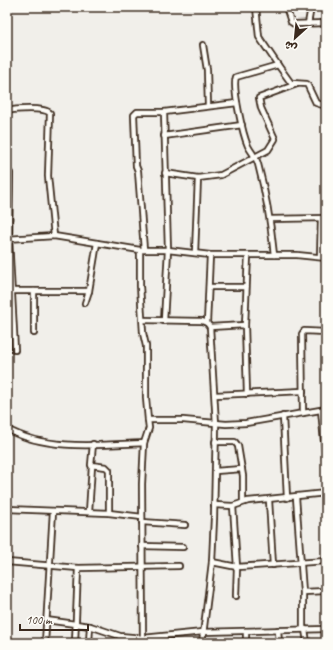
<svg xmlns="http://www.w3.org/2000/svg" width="333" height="650" viewBox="0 0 333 650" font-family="Caveat,'Playpen Sans Arabic',sans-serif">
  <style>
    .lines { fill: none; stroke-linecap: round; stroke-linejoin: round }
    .street-casing { stroke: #3b2a1e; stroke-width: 8 }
    .street { stroke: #fdfcf7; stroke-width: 4.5 }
  </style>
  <rect width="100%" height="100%" fill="#f1efea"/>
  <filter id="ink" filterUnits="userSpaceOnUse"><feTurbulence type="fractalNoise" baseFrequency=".025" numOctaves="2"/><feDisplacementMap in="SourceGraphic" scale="8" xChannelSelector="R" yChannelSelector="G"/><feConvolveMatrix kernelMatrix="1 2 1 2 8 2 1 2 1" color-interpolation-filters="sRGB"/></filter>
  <g filter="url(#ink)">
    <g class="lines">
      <defs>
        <g id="street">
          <path d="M256 7 259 37 278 65"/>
          <path d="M286 7 291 22 294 24 326 23"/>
          <path d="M308 24 311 7"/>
          <path d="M203 45 207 70 208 106"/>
          <path d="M7 111C15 109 44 107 50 113L48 176 54 236"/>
          <path d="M164 136 242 125"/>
          <path d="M7 171 10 173 9 239 15 350"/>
          <path d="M165 173 198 178 221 175 268 150 275 139 261 108 259 98 297 84"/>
          <path d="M270 219 326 218"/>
          <path d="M7 239 54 236 140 250H168L210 255H297L326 258"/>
          <path d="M140 250V286L143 333 146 346V398L148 420"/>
          <path d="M144 250 138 171 136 166 134 115 137 112H164"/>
          <path d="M195 253 198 178"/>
          <path d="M274 255C271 224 266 194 258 164 256 157 251 152 248 146 243 135 232 87 236 77L278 65 291 83 307 84 316 103 326 106"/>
          <path d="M320 257 321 219"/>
          <path d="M209 287H246"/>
          <path d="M13 291H89"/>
          <path d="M85 303 89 291 97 243"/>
          <path d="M143 320 202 321 207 323 210 327 216 424 214 518 212 562 202 643"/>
          <path d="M164 321 168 250 164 112 237 103"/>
          <path d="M207 323 210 255"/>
          <path d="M245 325 248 255"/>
          <path d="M210 327 245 325 247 394"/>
          <path d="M34 333V291"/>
          <path d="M215 395 303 391"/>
          <path d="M321 410 326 462"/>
          <path d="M303 413 302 334 304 331 326 332"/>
          <path d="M283 416 287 498"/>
          <path d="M7 429C46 451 100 445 144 443"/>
          <path d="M215 442H235L238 446 243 476V502"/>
          <path d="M93 444 91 465 106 467 109 470V513"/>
          <path d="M215 471 242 469"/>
          <path d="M296 497 303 592V629"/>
          <path d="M269 500 273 565"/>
          <path d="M214 505 233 506 248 501 326 493"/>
          <path d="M233 506 237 567 236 596"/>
          <path d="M7 509 109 513 142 517"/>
          <path d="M89 512 92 466"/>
          <path d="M142 522 185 525"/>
          <path d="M142 546 183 547"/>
          <path d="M7 562 78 568 179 566"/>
          <path d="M212 562 237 567 326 561"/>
          <path d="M303 592 326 591"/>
          <path d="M46 620 90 626 120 636 143 638 203 632 326 629"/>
          <path d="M305 629 307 643"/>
          <path d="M278 630 279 643"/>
          <path d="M246 631V643"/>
          <path d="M45 643 53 511"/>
          <path d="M75 643 78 568"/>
          <path d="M89 643 90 626"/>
          <path d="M143 643 142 484 144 443 149 428 148 420H183L226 424 246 423 326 409"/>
        </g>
      </defs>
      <use href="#street" class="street-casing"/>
      <use href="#street" class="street"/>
    </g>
  </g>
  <rect width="333" height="650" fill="none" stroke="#fdfcf7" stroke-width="24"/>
  <rect x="12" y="12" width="309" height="626" fill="none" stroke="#3b2a1e" stroke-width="1.5" filter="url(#ink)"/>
  <g transform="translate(295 38) rotate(207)" stroke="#fdfcf7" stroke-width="3" paint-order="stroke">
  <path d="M0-3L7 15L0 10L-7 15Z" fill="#3b2a1e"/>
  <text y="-6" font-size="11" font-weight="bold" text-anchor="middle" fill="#3b2a1e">ش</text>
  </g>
  <path d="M20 624v6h68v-6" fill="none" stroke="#3b2a1e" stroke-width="2"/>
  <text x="26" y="624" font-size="12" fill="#3b2a1e" stroke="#fdfcf7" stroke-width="3" paint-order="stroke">100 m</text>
</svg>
